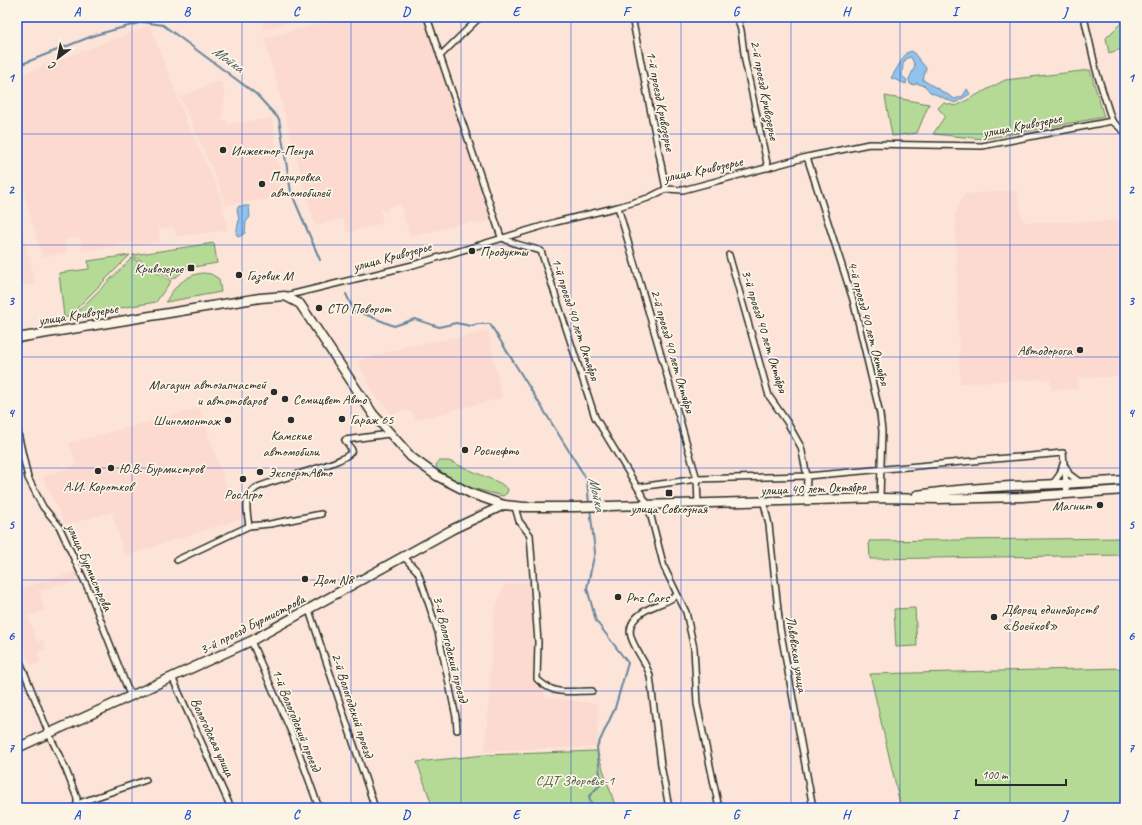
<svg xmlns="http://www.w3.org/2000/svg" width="1142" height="825" viewBox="0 0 1142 825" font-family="Caveat,sans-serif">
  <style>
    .built { fill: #fcdacf }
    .green { fill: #b4da96; stroke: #708260 }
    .water { fill: #91c3ed; stroke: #68869f }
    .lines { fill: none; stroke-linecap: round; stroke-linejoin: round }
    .stream { stroke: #68869f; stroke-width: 2 }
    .minor-casing { stroke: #2b2b2b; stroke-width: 8 }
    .primary-casing { stroke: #2b2b2b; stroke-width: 11 }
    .minor { stroke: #fcf5e5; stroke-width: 5 }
    .primary { stroke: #fcf5e5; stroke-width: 8 }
    .grid { fill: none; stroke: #1d4ed8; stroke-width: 1; stroke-opacity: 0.55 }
    .poi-dot { fill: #2b2b2b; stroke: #fcf5e5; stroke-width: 1.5 }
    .labels { text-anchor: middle; stroke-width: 3.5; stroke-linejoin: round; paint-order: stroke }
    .street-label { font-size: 14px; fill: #2b2b2b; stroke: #fcf5e5 }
    .poi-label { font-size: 14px; fill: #2b2b2b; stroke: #fcf5e5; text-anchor: start }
    .park-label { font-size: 14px; fill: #4d5746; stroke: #fcf5e5 }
    .water-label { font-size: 15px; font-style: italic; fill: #4a5965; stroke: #fcf5e5 }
    .neatline { fill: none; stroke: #1d4ed8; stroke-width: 1.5 }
    .grid-label { font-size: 13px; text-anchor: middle; font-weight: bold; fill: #1d4ed8 }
  </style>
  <rect width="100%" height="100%" fill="#fce5d8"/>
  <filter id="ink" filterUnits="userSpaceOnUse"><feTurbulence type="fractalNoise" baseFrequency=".025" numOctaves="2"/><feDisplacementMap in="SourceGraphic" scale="8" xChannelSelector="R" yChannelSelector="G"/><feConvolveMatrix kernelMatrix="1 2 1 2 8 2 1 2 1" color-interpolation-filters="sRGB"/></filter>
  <g filter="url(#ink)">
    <g class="built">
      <path d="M261 17H309L264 29Z"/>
      <path d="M347 17H432L497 217 476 225 474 221 410 237 400 204 387 207 388 211 383 213 382 209 380 210 383 223 347 233 343 219 315 226 264 38Z"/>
      <path d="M150 25 187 122 219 191 228 230 176 237 174 227 159 229 160 242 133 246V243L82 251 80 237 65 240 67 253 42 257 17 169V76Z"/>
      <path d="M215 82H221L224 86 225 95 222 120H226L227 124 272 118 283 197 225 205 220 187 180 97Z"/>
      <path d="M1017 190 1023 222 1125 221V376L1078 378V389L1051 390 1050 379 960 383 955 214 964 194Z"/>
      <path d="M17 204 35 284 17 287Z"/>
      <path d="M488 331 502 398 416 420 412 412 404 410 393 415 375 396 358 361 405 347Z"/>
      <path d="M200 408 229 495 240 497 246 517 124 556 112 512 66 525 42 477 77 465 69 443Z"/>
      <path d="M77 571 80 580 64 585 63 583 39 591 45 611 28 616 37 642 43 640 46 649 37 652 41 662 31 666 17 631V576L21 588Z"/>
      <path d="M532 581 533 640 545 697 598 704 597 747 485 751 494 614 504 585Z"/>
    </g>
    <g class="green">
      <path d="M1125 19V48L1109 53 1106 38Z"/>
      <path d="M1090 70 1104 117 984 139 933 134 945 116 938 108 943 103 956 106 1005 80Z"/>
      <path d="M885 96 929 104 917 133 892 136Z"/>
      <path d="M214 243 217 263 188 268 173 279 133 256V255Z"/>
      <path d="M130 255 68 317H64L59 273 89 269 88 261Z"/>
      <path d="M132 258 171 281 156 302 73 316Z"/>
      <path d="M204 273 211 274 219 279 221 292 166 302C173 287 187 274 204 273Z"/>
      <path d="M439 461H449L500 483 508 489 507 493 503 496 464 486 437 469 436 465Z"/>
      <path d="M1125 538V555L870 559 869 541Z"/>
      <path d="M915 608 917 646 896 647 894 609Z"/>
      <path d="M1125 668V808H901L870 674Z"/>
      <path d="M597 751 616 808H433L417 762 485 755Z"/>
    </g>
    <g class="water">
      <path d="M912 51 926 68 923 80 955 99 963 96 967 89 970 94 955 103 930 92 925 86 916 83 915 85 910 84 909 79 915 66 911 57 907 58 903 64 902 76 907 80 906 84 891 78 906 53Z"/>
      <path d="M239 206H249L250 217 246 222 245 233 239 237 236 234 239 220 237 209Z"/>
    </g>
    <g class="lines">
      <g class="stream">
        <path d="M17 66 95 35 143 22 163 25 256 94 279 119 291 192 320 260"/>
        <path d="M346 294 355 313H362L394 326 415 319 439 327 456 323 471 326 478 324H490L587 480 589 504"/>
        <path d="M590 508 595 552 587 588 596 621 628 663 615 708 597 747 601 784 589 796 592 808"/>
      </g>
      <defs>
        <g id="minor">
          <path d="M427 17 501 237C513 245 527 246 541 251L595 417 648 505 664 567 686 612 694 648 697 704 719 808"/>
          <path d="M632 17 666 189"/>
          <path d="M737 17 741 30 745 61 768 168"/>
          <path d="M1084 17 1096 70 1112 121 1125 132"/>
          <path d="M440 56 480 17"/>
          <path d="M807 157 853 300 880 414 882 431 880 498"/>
          <path d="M618 207 697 479 698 504"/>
          <path d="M729 255 769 396 787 422 801 447 807 476 806 501"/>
          <path d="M285 296 413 265 556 222 618 207 648 198 666 189 683 190 807 157 869 144 982 146 1112 121"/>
          <path d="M17 429 28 478 43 507 59 526 90 593 130 695"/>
          <path d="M1066 467 1069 474 1081 483"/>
          <path d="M1052 485 1060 474 1063 464"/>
          <path d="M639 487 697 479 807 476 1063 453 1067 494"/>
          <path d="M764 503 769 525 780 628 813 808"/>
          <path d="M515 507 519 521 530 535 538 642 537 679C554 696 569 691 592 691"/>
          <path d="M249 526C247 511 243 498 256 488 271 479 349 464 352 450L345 440 389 434"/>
          <path d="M404 557 418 572 438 632 456 717 457 730"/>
          <path d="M177 560 249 526 270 524 321 514"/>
          <path d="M309 610 375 808"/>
          <path d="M251 641 293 736 319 808"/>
          <path d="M17 654 49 734 66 770 77 798V808"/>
          <path d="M172 677 231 808"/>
          <path d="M73 808 82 802 146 780"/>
          <path d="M669 808 661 765 650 676C644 652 613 632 643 612 654 604 666 604 677 595"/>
        </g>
        <g id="primary">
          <path d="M17 338 260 298 285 296 300 304 373 414 411 457 437 476 472 494 504 505 524 507H576L880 498 938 499 1022 497 1125 490"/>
          <path d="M917 495C986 484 1056 486 1125 480"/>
          <path d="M17 748 251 641 453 529 504 505"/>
        </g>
      </defs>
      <use href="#minor" class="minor-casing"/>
      <use href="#primary" class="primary-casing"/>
      <use href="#minor" class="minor"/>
      <use href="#primary" class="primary"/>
    </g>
  </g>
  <path class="grid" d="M132 17V808M242 17V808M351 17V808M461 17V808M571 17V808M681 17V808M791 17V808M900 17V808M1010 17V808M17 134H1125M17 245H1125M17 357H1125M17 468H1125M17 580H1125M17 691H1125"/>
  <g class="poi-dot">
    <circle cx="223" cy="150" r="4"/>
    <circle cx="262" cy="184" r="4"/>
    <circle cx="472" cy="251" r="4"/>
    <rect x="187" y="264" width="8" height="8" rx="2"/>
    <circle cx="239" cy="275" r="4"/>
    <circle cx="319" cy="308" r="4"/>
    <circle cx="1080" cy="350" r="4"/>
    <circle cx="274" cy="392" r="4"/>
    <circle cx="285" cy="399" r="4"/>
    <circle cx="342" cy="419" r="4"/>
    <circle cx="228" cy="420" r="4"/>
    <circle cx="291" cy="420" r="4"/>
    <circle cx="465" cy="450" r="4"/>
    <circle cx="111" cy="468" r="4"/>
    <circle cx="98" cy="471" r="4"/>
    <circle cx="260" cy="472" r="4"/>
    <circle cx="243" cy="479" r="4"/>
    <rect x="665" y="489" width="8" height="8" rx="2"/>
    <circle cx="1100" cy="505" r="4"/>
    <circle cx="305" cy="579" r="4"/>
    <circle cx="618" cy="597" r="4"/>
    <circle cx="994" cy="617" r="4"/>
  </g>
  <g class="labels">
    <g class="street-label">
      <text transform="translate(765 90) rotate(79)" y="5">2-й проезд Кривозерье</text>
      <text transform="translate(661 101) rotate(79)" y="5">1-й проезд Кривозерье</text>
      <text transform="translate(1022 125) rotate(-11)" y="5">улица Кривозерье</text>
      <text transform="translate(703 169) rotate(-12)" y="5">улица Кривозерье</text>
      <text transform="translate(392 256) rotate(-15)" y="5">улица Кривозерье</text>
      <text transform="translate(78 314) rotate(-9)" y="5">улица Кривозерье</text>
      <text transform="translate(576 319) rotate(72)" y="5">1-й проезд 40 лет Октября</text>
      <text transform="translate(869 323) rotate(75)" y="5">4-й проезд 40 лет Октября</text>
      <text transform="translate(765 331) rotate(73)" y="5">3-й проезд 40 лет Октября</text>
      <text transform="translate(673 351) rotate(74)" y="5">2-й проезд 40 лет Октября</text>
      <text transform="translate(813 488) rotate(-2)" y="5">улица 40 лет Октября</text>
      <text transform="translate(90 567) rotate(66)" y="5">улица Бурмистрова</text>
      <text transform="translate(252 624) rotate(-27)" y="5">3-й проезд Бурмистрова</text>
      <text transform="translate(451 649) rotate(76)" y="5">3-й Вологодский проезд</text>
      <text transform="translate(797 654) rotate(81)" y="5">Львовская улица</text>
      <text transform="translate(353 705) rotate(72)" y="5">2-й Вологодский проезд</text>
      <text transform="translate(297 720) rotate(68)" y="5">1-й Вологодский проезд</text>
      <text transform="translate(213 737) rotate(65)" y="5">Вологодская улица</text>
    </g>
    <g class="poi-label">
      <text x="231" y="155">Инжектор-Пенза</text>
      <text x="270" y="181">Полировка<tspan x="270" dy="16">автомобилей</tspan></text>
      <text x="480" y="256">Продукты</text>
      <text x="183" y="273" text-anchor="end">Кривозерье</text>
      <text x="247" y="280">Газовик М</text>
      <text x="327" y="313">СТО Поворот</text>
      <text x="1072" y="355" text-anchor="end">Автодорога</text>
      <text x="266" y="389" text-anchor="end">Магазин автозапчастей<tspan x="266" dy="16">и автотоваров</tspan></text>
      <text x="293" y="404">Семицвет Авто</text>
      <text x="350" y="424">Гараж 65</text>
      <text x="220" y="425" text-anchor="end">Шиномонтаж</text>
      <text x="291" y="440" text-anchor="middle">Камские<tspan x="291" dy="16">автомобили</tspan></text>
      <text x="473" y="455">Роснефть</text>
      <text x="119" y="473">Ю.В. Бурмистров</text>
      <text x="268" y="477">ЭкспертАвто</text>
      <text x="98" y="491" text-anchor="middle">А.И. Коротков</text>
      <text x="243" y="499" text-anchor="middle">РосАгро</text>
      <text x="1092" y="510" text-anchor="end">Магнит</text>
      <text x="669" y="513" text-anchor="middle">улица Совхозная</text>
      <text x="313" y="584">Дом N8</text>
      <text x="626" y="602">Pnz Cars</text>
      <text x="1002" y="614">Дворец единоборств<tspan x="1002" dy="16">«Воейков»</tspan></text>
    </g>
    <g class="park-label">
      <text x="575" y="785">СДТ Здоровье-1</text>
    </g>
    <g class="water-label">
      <text transform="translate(228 59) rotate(36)" y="5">Мойка</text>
      <text transform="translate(597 494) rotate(78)" y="5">Мойка</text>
    </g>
  </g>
  <rect width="1142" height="825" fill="none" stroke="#fcf5e5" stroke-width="44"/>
  <g transform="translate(58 58) rotate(212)" stroke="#fcf5e5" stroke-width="3" paint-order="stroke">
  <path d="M0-3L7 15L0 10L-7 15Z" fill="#2b2b2b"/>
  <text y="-6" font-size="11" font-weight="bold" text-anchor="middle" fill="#2b2b2b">С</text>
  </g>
  <path d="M976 779v6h90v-6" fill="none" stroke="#2b2b2b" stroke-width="2"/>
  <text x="982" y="779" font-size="12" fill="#2b2b2b" stroke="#fcf5e5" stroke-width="3" paint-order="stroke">100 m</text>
  <rect x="22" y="22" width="1098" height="781" class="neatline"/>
  <g class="grid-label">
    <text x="77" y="16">A</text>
    <text x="187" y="16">B</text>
    <text x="296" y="16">C</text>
    <text x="406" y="16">D</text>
    <text x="516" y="16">E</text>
    <text x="626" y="16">F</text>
    <text x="736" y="16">G</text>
    <text x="846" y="16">H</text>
    <text x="955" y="16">I</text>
    <text x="1065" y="16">J</text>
    <text x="11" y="82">1</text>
    <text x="1131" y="82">1</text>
    <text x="11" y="194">2</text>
    <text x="1131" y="194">2</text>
    <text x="11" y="305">3</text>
    <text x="1131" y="305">3</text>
    <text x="11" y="417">4</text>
    <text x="1131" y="417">4</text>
    <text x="11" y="529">5</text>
    <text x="1131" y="529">5</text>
    <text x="11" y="640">6</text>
    <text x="1131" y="640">6</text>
    <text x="11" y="752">7</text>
    <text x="1131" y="752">7</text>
    <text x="77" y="819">A</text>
    <text x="187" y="819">B</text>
    <text x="296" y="819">C</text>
    <text x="406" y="819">D</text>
    <text x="516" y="819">E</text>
    <text x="626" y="819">F</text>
    <text x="736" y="819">G</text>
    <text x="846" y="819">H</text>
    <text x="955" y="819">I</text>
    <text x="1065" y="819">J</text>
  </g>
</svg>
